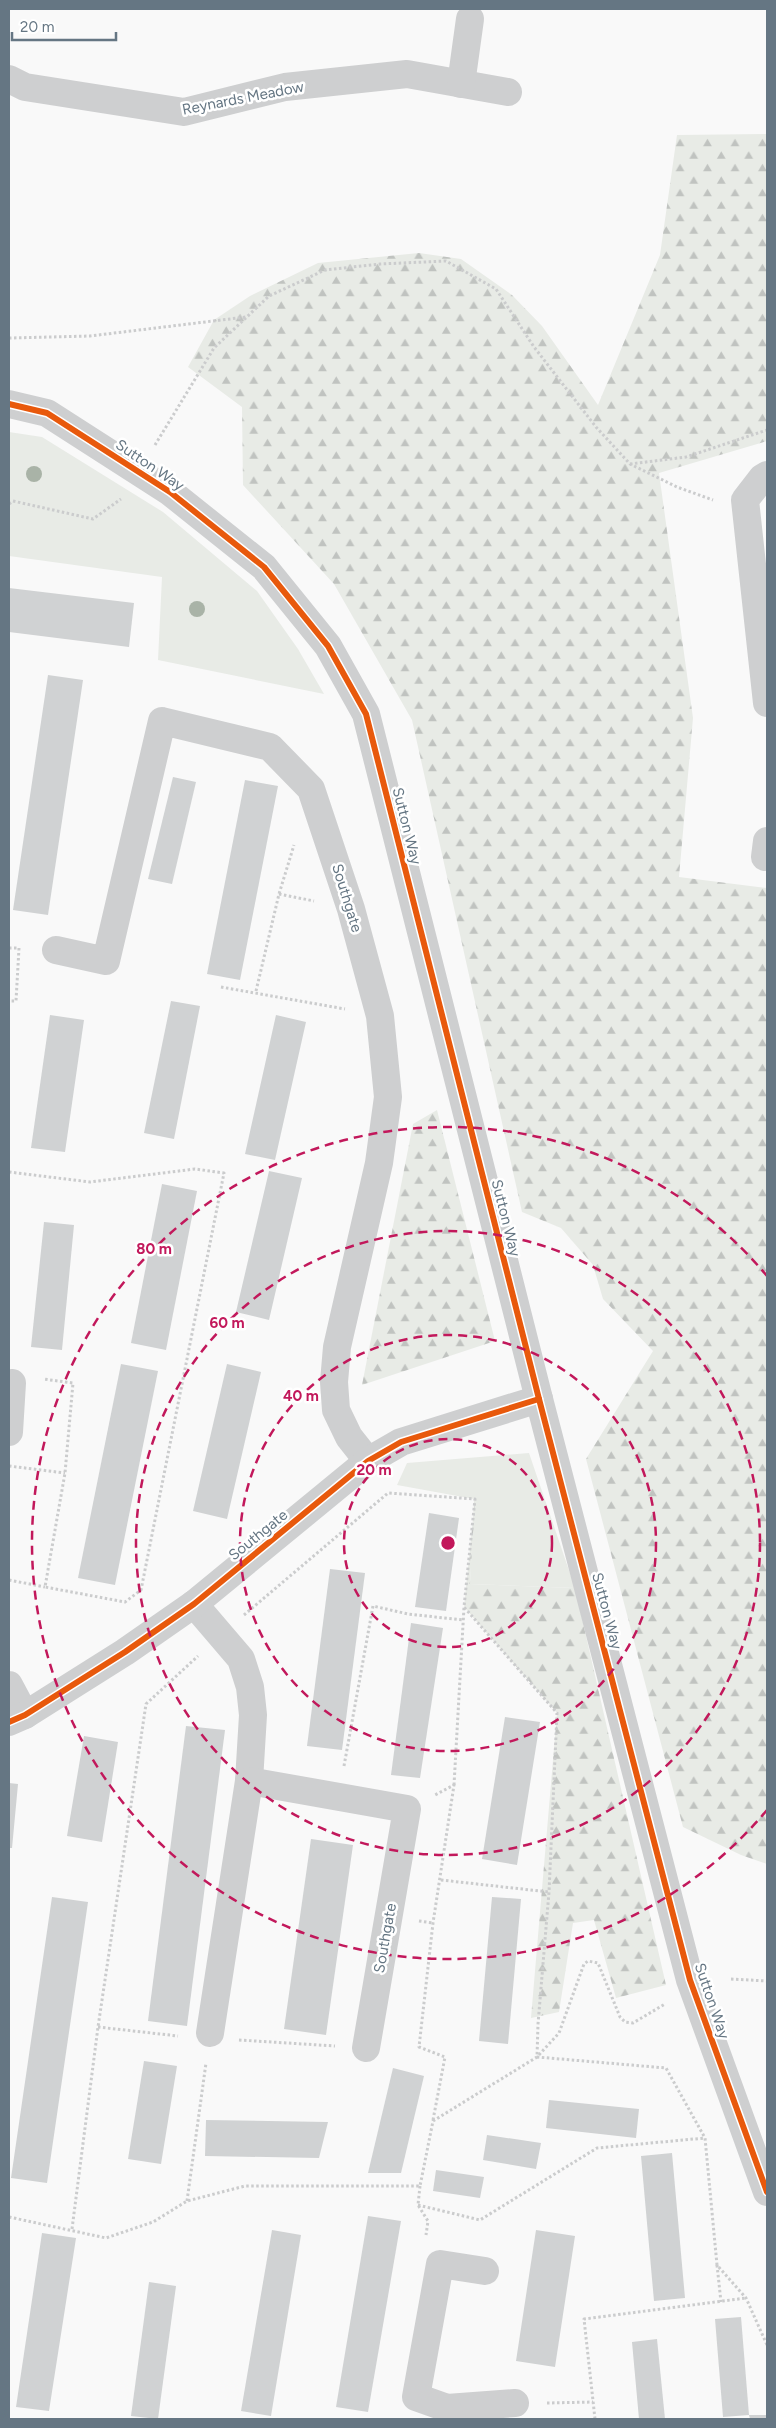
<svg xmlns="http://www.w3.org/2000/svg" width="776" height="2428" viewBox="0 0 776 2428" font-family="Figtree,sans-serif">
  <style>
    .green { fill: #e8ebe6 }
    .forest { fill: url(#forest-firs) }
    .building { fill: #d0d2d3 }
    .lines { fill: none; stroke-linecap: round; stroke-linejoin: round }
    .path { stroke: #cbcccd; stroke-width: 3; stroke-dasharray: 2.5 2.5; stroke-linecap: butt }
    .minor { stroke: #cecfd0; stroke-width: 28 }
    .cycleway-casing { stroke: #fff; stroke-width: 9 }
    .cycleway { stroke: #e8590c; stroke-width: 6 }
    .tree { fill: #a9b3a7 }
    .ring { fill: none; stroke: #c2185b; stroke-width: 2.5; stroke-dasharray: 9 6 }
    .labels { text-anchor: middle; stroke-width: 5; stroke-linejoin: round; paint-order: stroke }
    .street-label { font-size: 15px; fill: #657683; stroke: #fff }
    .centre { fill: #c2185b; stroke: #fff; stroke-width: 2.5 }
    .ring-label { font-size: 15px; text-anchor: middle; font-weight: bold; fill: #c2185b; stroke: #fff; stroke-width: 5; stroke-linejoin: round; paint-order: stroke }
  </style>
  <defs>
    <pattern id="forest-firs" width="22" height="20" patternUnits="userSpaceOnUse" patternTransform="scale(1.25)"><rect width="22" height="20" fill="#e8ebe6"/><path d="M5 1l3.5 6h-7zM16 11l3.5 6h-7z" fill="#c0c3c0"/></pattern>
  </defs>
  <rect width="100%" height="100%" fill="#f9f9f9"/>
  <g class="green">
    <path d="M9 432 42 437 163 512 257 591 298 649 324 694 158 660 162 577 9 556Z"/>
    <path d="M529 1453 575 1588 470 1584 474 1499 397 1485 407 1463Z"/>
  </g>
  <g class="forest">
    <path d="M767 134V441L659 473 693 718 679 877 767 888V1864L741 1855 683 1827 586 1459 653 1351 603 1299 593 1265 561 1228 522 1212 412 720 334 584 243 485 242 407 188 367 214 320 250 296 318 263 419 253 461 259 512 295 542 326 598 405 660 255 677 135Z"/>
    <path d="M437 1110 495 1341 362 1385 413 1124Z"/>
    <path d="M475 1499 470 1584 575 1588 666 1985 616 1998 594 1920 573 1923 559 2012 531 2018 557 1713 464 1607Z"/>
  </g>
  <g class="building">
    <path d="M9 588 134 603 129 647 9 632Z"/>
    <path d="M48 675 83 680 48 915 13 910Z"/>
    <path d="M173 777 196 782 172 884 148 879Z"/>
    <path d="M245 780 278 786 240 980 207 974Z"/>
    <path d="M171 1001 200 1006 174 1139 144 1133Z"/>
    <path d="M50 1015 84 1020 65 1152 31 1148Z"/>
    <path d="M276 1015 306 1022 275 1160 245 1154Z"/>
    <path d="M269 1171 302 1178 269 1320 236 1312Z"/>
    <path d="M162 1184 197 1191 166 1350 131 1343Z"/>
    <path d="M44 1222 74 1225 62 1350 31 1347Z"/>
    <path d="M121 1364 158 1371 115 1585 78 1578Z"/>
    <path d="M227 1364 261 1372 227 1519 193 1511Z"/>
    <path d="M429 1513 459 1518 446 1611 415 1607Z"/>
    <path d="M330 1569 365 1573 342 1750 307 1746Z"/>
    <path d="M411 1623 443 1628 420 1778 391 1775Z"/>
    <path d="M505 1717 540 1722 517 1865 482 1859Z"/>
    <path d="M186 1726 225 1730 187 2026 148 2021Z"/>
    <path d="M84 1736 118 1742 102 1842 67 1836Z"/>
    <path d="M9 1783 18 1784 12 1848H9Z"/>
    <path d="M311 1839 353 1845 326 2035 284 2029Z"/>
    <path d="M52 1897 88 1902 47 2183 11 2178Z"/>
    <path d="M492 1897 521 1899 508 2044 479 2041Z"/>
    <path d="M144 2061 177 2066 161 2164 128 2159Z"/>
    <path d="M393 2068 424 2076 401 2173H368Z"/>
    <path d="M549 2100 639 2109 636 2138 546 2128Z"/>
    <path d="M206 2120 328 2122 319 2158 205 2156Z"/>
    <path d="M487 2135 541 2143 536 2169 483 2160Z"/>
    <path d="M672 2153 685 2298 654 2301 641 2156Z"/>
    <path d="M436 2170 484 2177 480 2198 433 2191Z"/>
    <path d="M368 2216 401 2221 368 2412 336 2407Z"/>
    <path d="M272 2230 301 2235 271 2416 241 2411Z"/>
    <path d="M536 2230 575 2236 555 2367 516 2361Z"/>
    <path d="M42 2233 76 2238 49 2411 16 2407Z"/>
    <path d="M149 2282 176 2286 158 2419 131 2416Z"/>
    <path d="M741 2317 749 2415 723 2417 715 2319Z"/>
    <path d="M657 2339 665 2419H639L632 2342Z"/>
    <path d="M749 2415H767V2419H750Z"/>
  </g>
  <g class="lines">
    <g class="path">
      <path d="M9 338 90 336 246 317"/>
      <path d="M155 445 214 348 269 296 325 270 380 264 446 261 496 289 534 347 596 427 630 464 677 487 713 500"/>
      <path d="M630 464 686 457 767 430"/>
      <path d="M9 504 13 501 93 519 121 499"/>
      <path d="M279 894 314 901"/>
      <path d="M9 948H19L16 1001H9"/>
      <path d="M221 987 345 1009"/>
      <path d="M256 991 279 894 294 845"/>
      <path d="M9 1172 90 1182 195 1169 224 1173 141 1590 125 1602 45 1587 65 1473 73 1383 43 1379"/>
      <path d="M9 1466 65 1473"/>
      <path d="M9 1580 45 1587"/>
      <path d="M244 1615 388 1493 475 1499 464 1607 557 1713 549 1892 538 2024 537 2057 666 2068 705 2138 717 2265 746 2298 767 2345"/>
      <path d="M344 1766 373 1606 408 1614 463 1620"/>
      <path d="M454 1785 464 1607"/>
      <path d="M441 1880 549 1892"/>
      <path d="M419 1921 433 1923"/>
      <path d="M731 1979 767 1981"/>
      <path d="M98 2027 178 2036"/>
      <path d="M239 2040 335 2046"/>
      <path d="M433 2120 445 2057 419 2047 433 1923 454 1785 435 1795"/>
      <path d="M420 2186 418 2205 428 2221 426 2235"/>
      <path d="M187 2201 206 2063"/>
      <path d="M418 2205 480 2220 597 2148 705 2138"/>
      <path d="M9 2217 106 2238 153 2222 187 2201 245 2186H420L433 2121 537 2057 559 2033 584 1964 588 1961 598 1963 620 2017 625 2022 633 2023 665 2004"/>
      <path d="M72 2229 98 2027 146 1704 198 1656"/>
      <path d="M717 2265 721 2302"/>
      <path d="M547 2403 593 2402"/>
      <path d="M595 2419 584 2319 746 2298"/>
    </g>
    <g class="minor">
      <path d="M9 79 25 87 184 112 285 87 407 74 508 92"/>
      <path d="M461 84 470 19"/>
      <path d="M9 404 47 413 170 492 264 567 328 646 366 714 539 1399 690 1980 767 2192"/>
      <path d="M767 475 762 478 745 500 767 703"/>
      <path d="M765 857 767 841"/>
      <path d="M56 950 106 961 162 721 270 747 311 789 351 909 380 1016 388 1097 379 1163 337 1347 334 1382 336 1410 349 1437 368 1461"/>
      <path d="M9 1432 12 1383"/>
      <path d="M194 1604 241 1659 250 1687 253 1715 249 1781 210 2033"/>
      <path d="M9 1685 25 1715"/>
      <path d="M9 1722 25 1715 125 1652 194 1604 368 1461 401 1442 539 1399"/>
      <path d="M249 1781 407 1809 366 2048"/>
      <path d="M447 2408 515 2403"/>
      <path d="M450 2419 447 2408 416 2397 440 2264 485 2271"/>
    </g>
    <defs>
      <g id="cycleway">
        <path d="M9 404 47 413 170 492 264 567 328 646 366 714 539 1399 690 1980 767 2192"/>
        <path d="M9 1722 25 1715 125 1652 194 1604 368 1461 401 1442 539 1399"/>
      </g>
    </defs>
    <use href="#cycleway" class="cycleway-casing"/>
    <use href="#cycleway" class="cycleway"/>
  </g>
  <g class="tree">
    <circle cx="34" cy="474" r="8"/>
    <circle cx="197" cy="609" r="8"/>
  </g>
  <g class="ring">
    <circle cx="448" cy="1543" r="104"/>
    <circle cx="448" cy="1543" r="208"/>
    <circle cx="448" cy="1543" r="312"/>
    <path d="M767 1810A416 416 0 1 1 767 1276"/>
  </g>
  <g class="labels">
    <g class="street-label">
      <text transform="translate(243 98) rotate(-11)" y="5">Reynards Meadow</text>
      <text transform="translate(150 465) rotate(34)" y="5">Sutton Way</text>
      <text transform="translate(407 826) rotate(76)" y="5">Sutton Way</text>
      <text transform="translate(347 898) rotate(73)" y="5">Southgate</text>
      <text transform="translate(506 1218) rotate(76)" y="5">Sutton Way</text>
      <text transform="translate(258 1535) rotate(-39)" y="5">Southgate</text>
      <text transform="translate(607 1611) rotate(75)" y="5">Sutton Way</text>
      <text transform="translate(385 1938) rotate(-80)" y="5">Southgate</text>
      <text transform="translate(712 2001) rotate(71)" y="5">Sutton Way</text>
    </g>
  </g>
  <circle cx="448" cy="1543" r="8" class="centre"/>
  <g class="ring-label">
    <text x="154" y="1254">80 m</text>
    <text x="227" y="1328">60 m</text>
    <text x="301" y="1401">40 m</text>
    <text x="374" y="1475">20 m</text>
  </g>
  <rect width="776" height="2428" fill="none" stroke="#657683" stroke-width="20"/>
  <path d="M12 32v8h104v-8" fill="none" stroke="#657683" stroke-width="2.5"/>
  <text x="20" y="32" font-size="15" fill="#657683" stroke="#ffffff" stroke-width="4" paint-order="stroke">20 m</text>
</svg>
